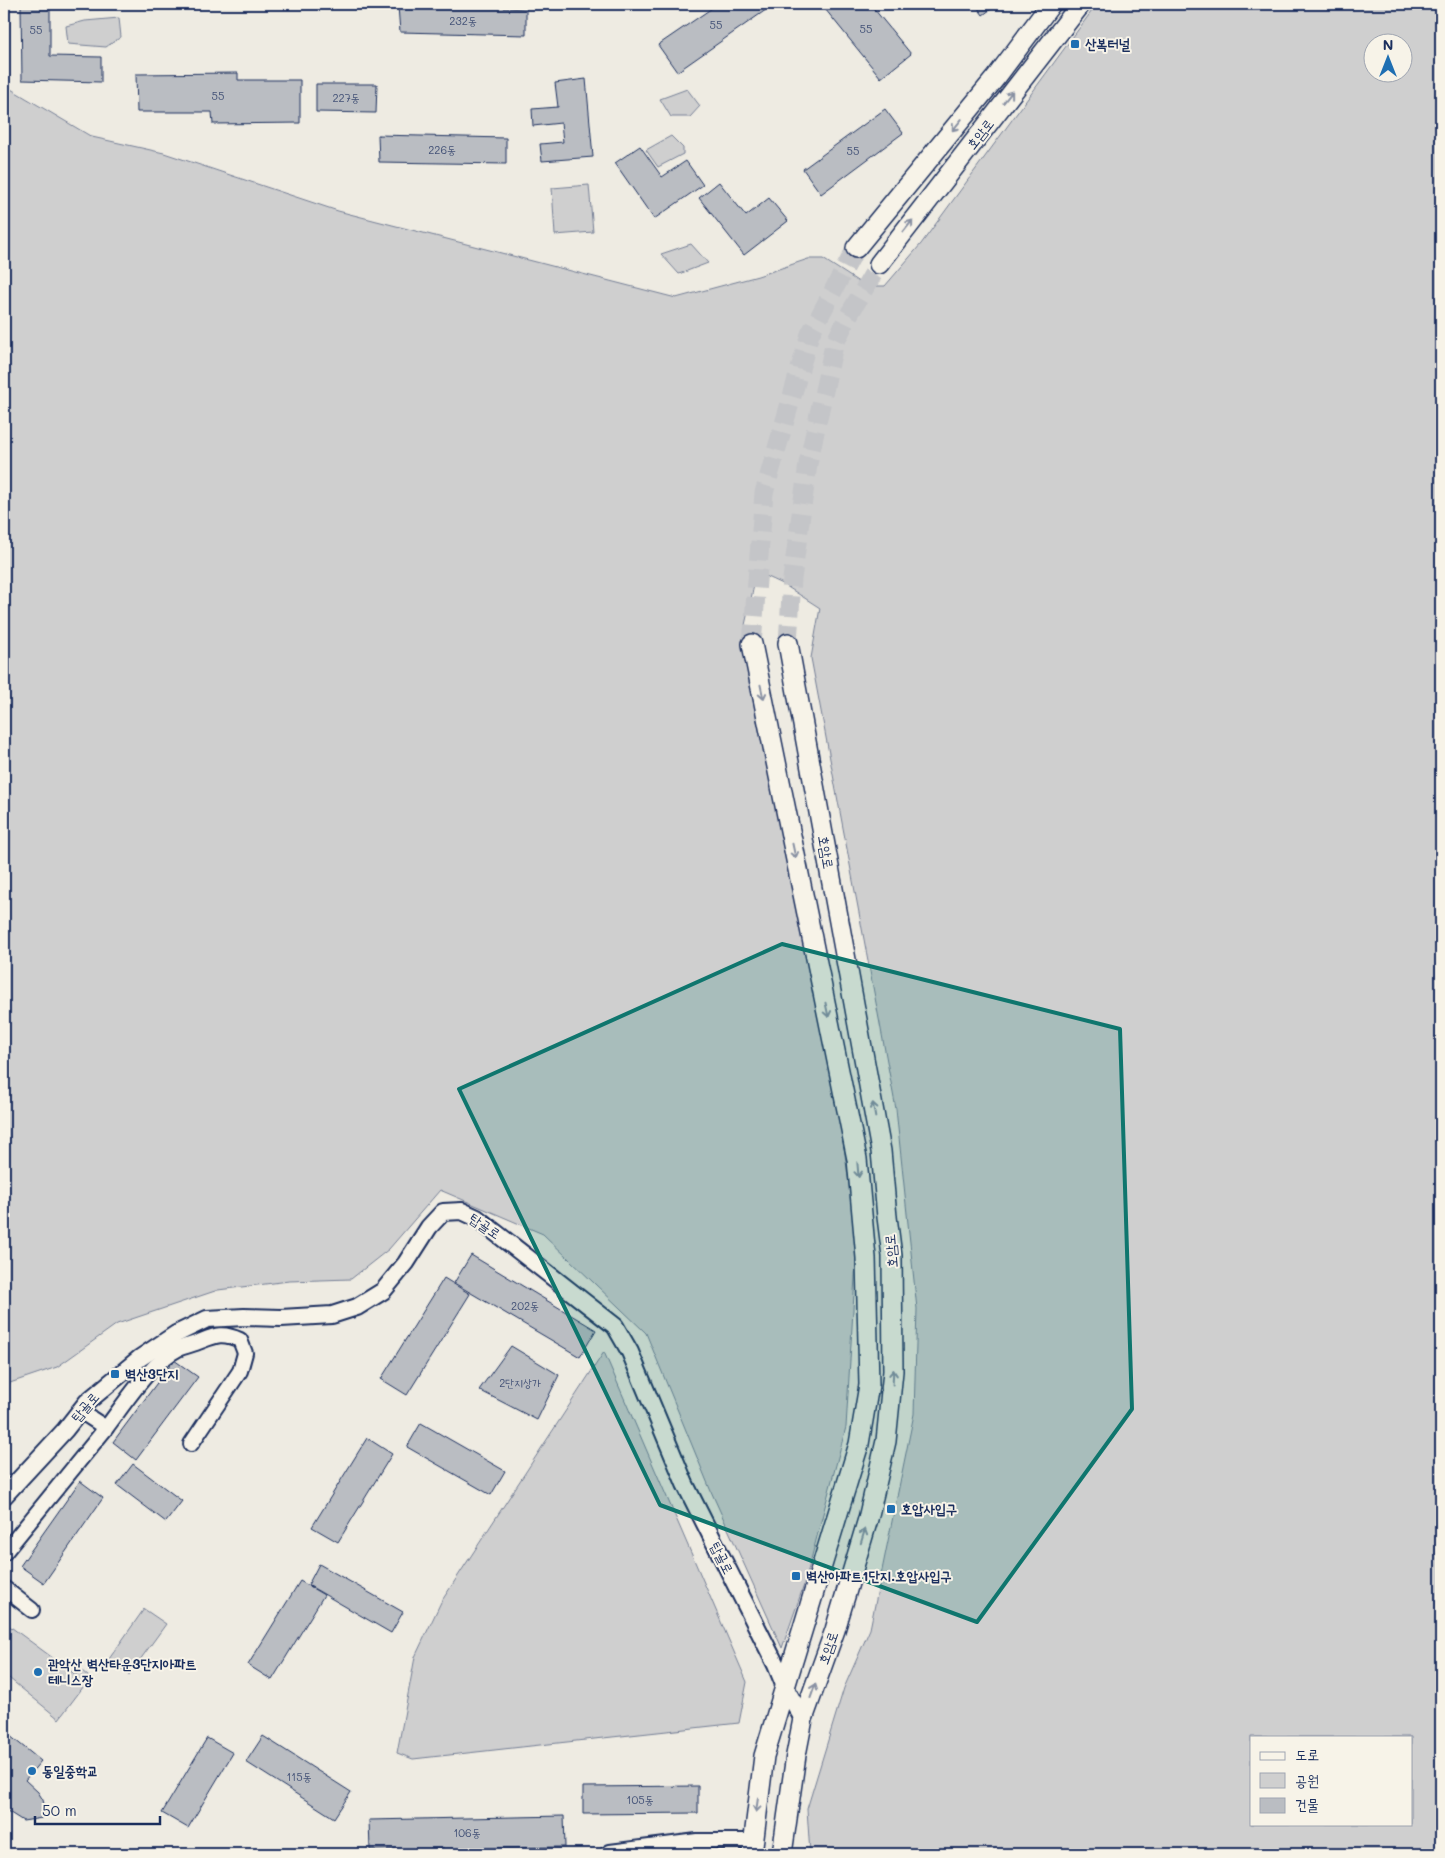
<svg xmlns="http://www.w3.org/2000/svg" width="1445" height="1858" viewBox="0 0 1445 1858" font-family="Mali,'Poor Story',sans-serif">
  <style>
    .green { fill: #cfcfcf; stroke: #757f96; fill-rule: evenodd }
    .building { fill: #babdc2; stroke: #1b2f5e }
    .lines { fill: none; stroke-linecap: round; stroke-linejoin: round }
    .secondary-tunnel { stroke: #c4c5c8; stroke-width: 19; stroke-dasharray: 19 9; stroke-linecap: butt }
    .minor-casing { stroke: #1b2f5e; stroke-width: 18 }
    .tertiary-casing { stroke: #1b2f5e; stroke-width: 20 }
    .secondary-casing { stroke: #1b2f5e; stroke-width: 22 }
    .minor { stroke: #f7f3e8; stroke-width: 14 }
    .tertiary { stroke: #f7f3e8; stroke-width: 16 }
    .secondary { stroke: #f7f3e8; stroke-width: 19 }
    .oneway { stroke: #8991a3 }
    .marked { fill: #0f766e; fill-opacity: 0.2; stroke: #0f766e; stroke-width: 4; stroke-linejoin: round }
    .poi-dot { fill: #1f6fb2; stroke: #f7f3e8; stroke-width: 2 }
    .labels { text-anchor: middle; stroke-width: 4; stroke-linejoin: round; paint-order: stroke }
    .number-label { font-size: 11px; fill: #435277 }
    .poi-label { font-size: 14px; font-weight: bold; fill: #1b2f5e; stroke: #f7f3e8; text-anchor: start }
    .street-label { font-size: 14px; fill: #1b2f5e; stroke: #f7f3e8 }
  </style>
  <rect width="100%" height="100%" fill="#eeebe2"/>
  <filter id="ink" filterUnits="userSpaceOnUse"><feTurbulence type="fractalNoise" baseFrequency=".02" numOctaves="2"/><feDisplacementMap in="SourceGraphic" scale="10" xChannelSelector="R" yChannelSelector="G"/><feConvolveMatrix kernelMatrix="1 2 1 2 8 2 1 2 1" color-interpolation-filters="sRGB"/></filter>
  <g filter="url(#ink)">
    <g class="green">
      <path d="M4 4 9 88 92 137 164 153 338 211 676 298 758 276 808 259H823L865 286H885L921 244 1097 4H1441V1854H810L807 1809 844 1688 870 1629 914 1414 917 1309 896 1109 811 658 820 608 783 584 757 572 745 625 757 721 794 861 827 1022 857 1243 846 1427 805 1582 782 1648 710 1489 646 1333 543 1234 440 1190 389 1249 351 1279 289 1281 218 1290 117 1324 57 1367 4 1385ZM1372 42H1402V72H1372ZM1251 1737H1411V1824H1251Z"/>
      <path d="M119 18 121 37 106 47 68 44 66 26 85 21Z"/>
      <path d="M687 89 700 106 690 117H671L660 99Z"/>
      <path d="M671 136 683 148V154L658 167 646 150Z"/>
      <path d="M589 185 593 232 555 235 552 188Z"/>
      <path d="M691 244 708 263 679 274 661 254Z"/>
      <path d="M604 1352 747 1682 739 1723 413 1759 397 1753 415 1657 441 1602Z"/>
      <path d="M144 1609 166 1624 129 1675 109 1659Z"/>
      <path d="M4 1622 76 1675 80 1669 90 1678 59 1719 4 1674Z"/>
    </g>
    <g class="building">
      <path d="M21 4H50V56L101 57V82L22 80Z"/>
      <path d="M483 4H504V8L526 9V35L400 32 398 6 483 5Z"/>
      <path d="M718 4H772L773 5 677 72 658 45Z"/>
      <path d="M821 4H870L911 54 881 78Z"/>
      <path d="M975 4H998L983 15Z"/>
      <path d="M238 73V80H300V123L213 124 212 112H137L136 74Z"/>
      <path d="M586 79 593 157 542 161 540 144 563 142 561 123 533 126 532 109 558 107 555 83Z"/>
      <path d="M316 84H377L376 113 316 112Z"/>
      <path d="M885 109 903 133 821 194 803 169Z"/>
      <path d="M378 135 506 138V164L379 162Z"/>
      <path d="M640 146 662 177 686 161 703 185 654 219 615 163Z"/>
      <path d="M719 182 746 216 769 198 788 221 744 255 699 198Z"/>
      <path d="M471 1255 596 1330 580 1357 454 1283Z"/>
      <path d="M444 1278 470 1294 407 1395 381 1379Z"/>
      <path d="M511 1346 559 1375 537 1420 479 1390Z"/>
      <path d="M174 1360 198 1377 136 1460 113 1442Z"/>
      <path d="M421 1423 505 1471 491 1495 407 1447Z"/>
      <path d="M367 1438 392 1454 338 1542 312 1527Z"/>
      <path d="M133 1464 182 1501 166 1522 117 1485Z"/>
      <path d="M80 1481 103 1498 44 1583 20 1566Z"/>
      <path d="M319 1564 403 1612 391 1633 308 1585Z"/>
      <path d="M300 1581 324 1595 272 1680 248 1665Z"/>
      <path d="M4 1731 41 1761 25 1780 38 1792 43 1800 45 1809 42 1818 23 1821 4 1809Z"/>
      <path d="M263 1736 351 1792 334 1818 246 1762Z"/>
      <path d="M207 1738 233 1753 188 1828 162 1813Z"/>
      <path d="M698 1786V1813L583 1814V1787Z"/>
      <path d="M564 1816 565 1847 370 1850 369 1820Z"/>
    </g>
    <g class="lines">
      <g class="secondary-tunnel">
        <path d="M788 643 792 579 808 464 834 345 847 318 879 264"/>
        <path d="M752 644 764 493 810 334 856 248"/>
      </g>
      <defs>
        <g id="minor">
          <path d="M106 1428C125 1403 150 1363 178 1349 184 1346 191 1345 196 1343 214 1336 221 1331 240 1340L245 1353 240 1371 191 1444"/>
          <path d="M4 1553 106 1428 80 1411"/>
          <path d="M4 1588 32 1610"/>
          <path d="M607 1854 610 1852 697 1841H752"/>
        </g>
        <path id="tertiary" d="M4 1496 65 1430 87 1402 140 1358 176 1334 207 1319 244 1317 281 1318 332 1315 357 1307 383 1291 406 1263 429 1227 443 1212 462 1211 477 1218 615 1326 630 1352 685 1484 776 1665 785 1687 803 1719"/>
        <g id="secondary">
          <path d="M856 248 997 76 1051 4"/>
          <path d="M879 264 1081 4"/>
          <path d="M752 1854 764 1756 859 1444 869 1385 866 1258 857 1159 752 644"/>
          <path d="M782 1854 796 1755 803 1719 835 1630 868 1519 886 1441 893 1371 892 1256 887 1217 881 1151 788 643"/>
        </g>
      </defs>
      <use href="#minor" class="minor-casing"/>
      <use href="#tertiary" class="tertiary-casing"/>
      <use href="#secondary" class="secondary-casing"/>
      <use href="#minor" class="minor"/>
      <use href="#tertiary" class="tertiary"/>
      <use href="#secondary" class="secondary"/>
    </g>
    <defs><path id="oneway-shaft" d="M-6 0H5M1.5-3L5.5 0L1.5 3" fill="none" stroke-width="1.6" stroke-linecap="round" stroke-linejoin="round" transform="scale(1.25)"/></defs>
    <g class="oneway">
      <use href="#oneway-shaft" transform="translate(1008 97) rotate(-52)"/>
      <use href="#oneway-shaft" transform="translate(957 125) rotate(129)"/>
      <use href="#oneway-shaft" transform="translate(908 226) rotate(-52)"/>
      <use href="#oneway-shaft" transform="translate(762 692) rotate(78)"/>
      <use href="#oneway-shaft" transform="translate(794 851) rotate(78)"/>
      <use href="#oneway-shaft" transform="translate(827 1010) rotate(78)"/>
      <use href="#oneway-shaft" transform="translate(874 1110) rotate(-100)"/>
      <use href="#oneway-shaft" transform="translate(858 1170) rotate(85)"/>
      <use href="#oneway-shaft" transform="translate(893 1377) rotate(-87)"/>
      <use href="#oneway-shaft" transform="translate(863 1536) rotate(-73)"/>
      <use href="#oneway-shaft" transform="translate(813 1691) rotate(-70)"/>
      <use href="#oneway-shaft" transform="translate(757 1805) rotate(98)"/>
    </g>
  </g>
  <path class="marked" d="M782 944 1120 1029 1132 1409 977 1622 660 1505 459 1089Z"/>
  <g class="poi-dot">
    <rect x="1070" y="39" width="10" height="10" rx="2.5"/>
    <rect x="110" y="1369" width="10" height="10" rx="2.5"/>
    <rect x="886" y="1504" width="10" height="10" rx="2.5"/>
    <rect x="791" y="1571" width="10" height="10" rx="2.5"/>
    <circle cx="38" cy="1672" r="5"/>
    <circle cx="32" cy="1771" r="5"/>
  </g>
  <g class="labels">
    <g class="number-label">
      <text x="463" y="25">232동</text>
      <text x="716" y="29">55</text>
      <text x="866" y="33">55</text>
      <text x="36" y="34">55</text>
      <text x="218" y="100">55</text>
      <text x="346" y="102">227동</text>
      <text x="442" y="154">226동</text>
      <text x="853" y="155">55</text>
      <text x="525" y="1310">202동</text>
      <text x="520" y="1387">2단지상가</text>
      <text x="299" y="1781">115동</text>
      <text x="640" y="1804">105동</text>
      <text x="467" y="1837">106동</text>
    </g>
    <g class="poi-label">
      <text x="1085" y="49">산복터널</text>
      <text x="125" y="1379">벽산3단지</text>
      <text x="901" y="1514">호압사입구</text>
      <text x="806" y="1581">벽산아파트1단지.호압사입구</text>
      <text x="48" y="1669">관악산 벽산타운3단지아파트<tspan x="48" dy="16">테니스장</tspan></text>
      <text x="42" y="1776">동일중학교</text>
    </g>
    <g class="street-label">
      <text transform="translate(980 134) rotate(-52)" y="5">호암로</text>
      <text transform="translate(826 852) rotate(80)" y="5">호암로</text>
      <text transform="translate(485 1226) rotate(34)" y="5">탑골로</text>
      <text transform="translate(891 1251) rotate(-95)" y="5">호암로</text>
      <text transform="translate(85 1407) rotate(-49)" y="5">탑골로</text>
      <text transform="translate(722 1558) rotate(63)" y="5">탑골로</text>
      <text transform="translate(828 1648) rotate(-71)" y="5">호암로</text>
    </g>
  </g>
  <rect width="1445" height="1858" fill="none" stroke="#f7f3e8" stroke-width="20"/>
  <rect x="10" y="10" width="1425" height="1838" fill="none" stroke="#1b2f5e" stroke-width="2" filter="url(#ink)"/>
  <rect x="1250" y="1736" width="162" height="90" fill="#f7f3e8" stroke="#9fa5b1"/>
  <rect x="1260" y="1752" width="25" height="8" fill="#f7f3e8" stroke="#9fa5b1"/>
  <text x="1295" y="1760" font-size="15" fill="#1b2f5e">도로</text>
  <rect x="1260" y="1773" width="25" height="15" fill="#cfcfcf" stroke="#9fa5b1"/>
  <text x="1295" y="1786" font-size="15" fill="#1b2f5e">공원</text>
  <rect x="1260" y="1798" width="25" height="15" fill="#babdc2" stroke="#9fa5b1"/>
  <text x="1295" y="1810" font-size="15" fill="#1b2f5e">건물</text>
  <g transform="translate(1388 58)"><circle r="24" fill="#f7f3e8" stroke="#9fa5b1"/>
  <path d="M0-4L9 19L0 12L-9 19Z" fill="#1f6fb2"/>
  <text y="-8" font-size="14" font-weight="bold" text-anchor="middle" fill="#1b2f5e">N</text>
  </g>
  <path d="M35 1816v8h125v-8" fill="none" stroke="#1b2f5e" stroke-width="2.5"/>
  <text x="42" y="1816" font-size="15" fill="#1b2f5e" stroke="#f7f3e8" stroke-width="4" paint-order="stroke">50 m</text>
</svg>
